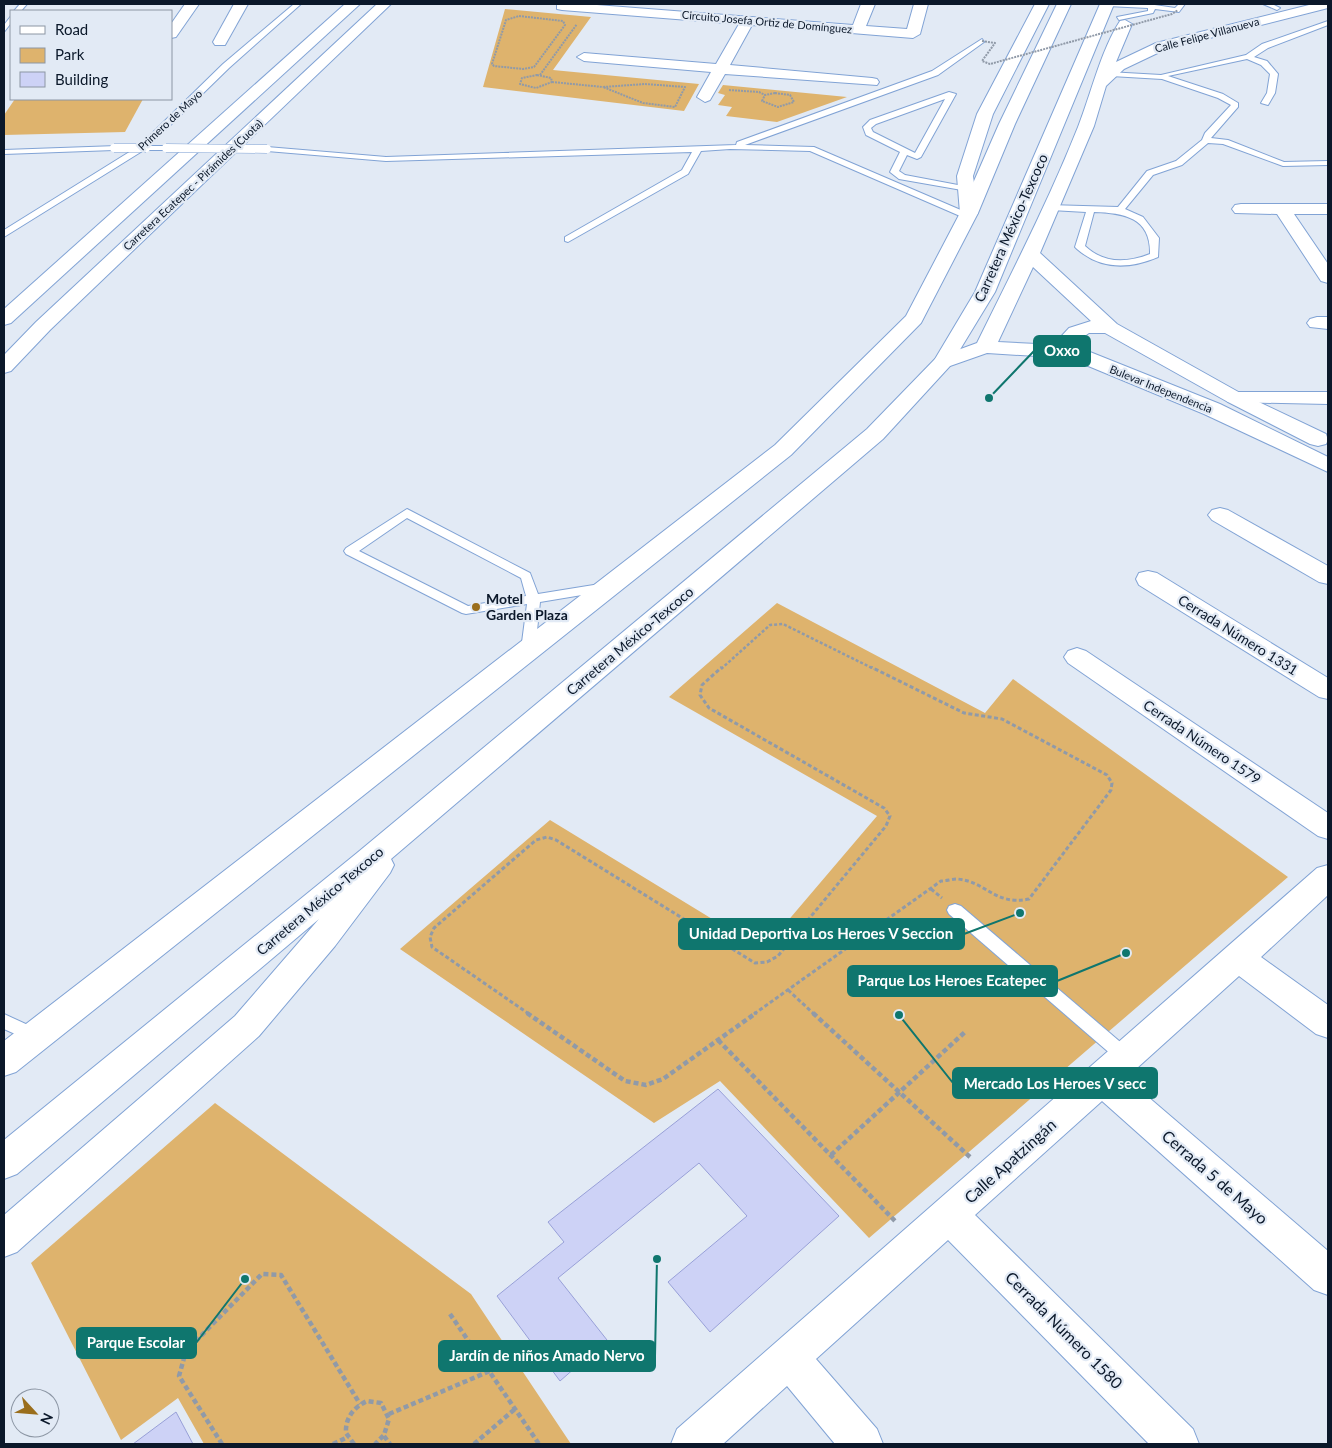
<svg xmlns="http://www.w3.org/2000/svg" width="1332" height="1448" viewBox="0 0 1332 1448" font-family="Lato,sans-serif">
  <style>
    .green { fill: #deb36d }
    .building { fill: #cdd2f6; stroke: #98a0d8 }
    .lines { fill: none; stroke-linecap: round; stroke-linejoin: round }
    .lane-casing { stroke: #81a3d5; stroke-width: 2 }
    .street-casing { stroke: #81a3d5; stroke-width: 2 }
    .secondary-casing { stroke: #81a3d5; stroke-width: 2 }
    .highway-casing { stroke: #81a3d5; stroke-width: 2 }
    .path-far3 { stroke: #909aa8; stroke-width: 2; stroke-dasharray: 2 1; stroke-linecap: butt }
    .path-far2 { stroke: #909aa8; stroke-width: 2.5; stroke-dasharray: 3 2; stroke-linecap: butt }
    .path-far1 { stroke: #909aa8; stroke-width: 3; stroke-dasharray: 4 2.5; stroke-linecap: butt }
    .path { stroke: #909aa8; stroke-width: 4.5; stroke-dasharray: 5 3; stroke-linecap: butt }
    .lane { fill: #fff; fill-rule: evenodd }
    .street { fill: #fff; fill-rule: evenodd }
    .secondary { fill: #fff; fill-rule: evenodd }
    .highway { fill: #fff; fill-rule: evenodd }
    .lane-bridge-casing { stroke: #81a3d5; stroke-width: 9; stroke-linecap: butt }
    .path-bridge { stroke: #909aa8; stroke-width: 2; stroke-dasharray: 2 1; stroke-linecap: butt }
    .lane-bridge { stroke: #fff; stroke-width: 8 }
    .poi-dot { fill: #9a6e1c; stroke: #e2eaf5; stroke-width: 2 }
    .labels { text-anchor: middle; stroke-width: 4.5; stroke-linejoin: round; paint-order: stroke }
    .far-street-label { font-size: 11px; fill: #0b182a; stroke: #e2eaf5 }
    .street-label { font-size: 14px; fill: #0b182a; stroke: #e2eaf5 }
    .poi-label { font-size: 14px; font-weight: bold; fill: #0b182a; stroke: #e2eaf5; text-anchor: start }
    .near-street-label { font-size: 16px; fill: #0b182a; stroke: #e2eaf5 }
    .leader { fill: none; stroke: #0f766e; stroke-width: 2 }
    .callout-dot { fill: #0f766e; stroke: #e2eaf5; stroke-width: 2 }
    .callout { fill: #0f766e; stroke: #0f766e; stroke-width: 2 }
    .callout-label { font-size: 15px; text-anchor: middle; font-weight: bold; fill: #fff }
  </style>
  <rect width="100%" height="100%" fill="#e2eaf5"/>
  <g class="green">
    <path d="M505 9 591 17 553 70 699 84 684 111 483 87Z"/>
    <path d="M723 85 847 97 777 122 726 116 732 107 718 105 725 95 718 93Z"/>
    <path d="M15 99H143L125 132 4 135V115Z"/>
    <path d="M777 603 985 713 1013 679 1288 877 869 1238 720 1081 654 1123 400 949 550 820 763 950 877 816 669 697Z"/>
    <path d="M215 1103 471 1294 571 1444H204L178 1398 121 1440 31 1263Z"/>
  </g>
  <g class="building">
    <path d="M718 1089 839 1216 710 1332 668 1282 747 1216 699 1163 558 1278 607 1340 560 1381 497 1296 564 1242 548 1222Z"/>
    <path d="M176 1412 193 1444H133Z"/>
  </g>
  <g class="lines">
    <defs>
      <g id="lane">
        <path d="M20 4H27L21 11H14Z"/>
        <path d="M294 4H301L229 68 149 146H169V150H144L4 237V230L139 146 223 64Z"/>
        <path d="M1104 4H1148L1175 8 1179 4H1185L1179 12 1155 9 1153 13 1119 20 1117 17 1148 11V8L1107 6Z"/>
        <path d="M1263 4H1272L1280 8 1277 10Z"/>
        <path d="M11 16V23L4 32V25Z"/>
        <path d="M1328 21V25L1268 48 1254 57 1267 61 1278 74 1275 93 1268 105 1261 103 1267 93 1270 74 1261 65 1247 59 1168 76 1223 94 1238 103V107L1211 138 1228 140 1284 162 1328 161V165L1283 166 1223 144 1208 143 1182 165 1153 175 1125 209 1143 217 1159 238 1158 257C1130 269 1101 270 1077 249L1075 247 1086 212 1051 210 1048 209V205L1118 207 1147 171 1176 161 1202 140 1205 133 1231 105 1218 98 1162 79 1111 76H1108V72L1161 75 1246 55 1262 44ZM1094 212C1125 213 1151 218 1150 254 1127 263 1104 264 1085 246Z"/>
        <path d="M982 39 984 42 938 75 745 145 814 147 970 214 971 216 967 219 810 151 730 149 701 151 688 174 568 242 565 241V237L682 170 692 152 386 161 267 151 263 149 267 147 386 157 736 145 737 142 932 71Z"/>
        <path d="M949 92 956 94 921 157 917 159 907 155 899 171 905 175 979 189V193L899 179 890 172 900 152 866 135 863 127 870 120ZM945 99 915 153 873 132 871 128 876 124Z"/>
        <path d="M117 146V150H114L4 154V150Z"/>
        <path d="M407 509 530 573 538 594 606 583 612 587 606 591 540 602 535 650 533 653H523L521 650 527 604 466 614 462 613 346 554 344 551 346 548ZM407 518 521 578 526 596 468 606 359 551Z"/>
        <path d="M955 904 961 906 1132 1052 1135 1057 1132 1062 1126 1065 1120 1062 949 914 947 910 949 906Z"/>
        <path d="M4 1014 41 1031 43 1036 41 1041 35 1043 4 1029Z"/>
      </g>
      <g id="street">
        <path d="M185 4H199L176 37 171 38V24Z"/>
        <path d="M234 4H248L225 45H215L213 42Z"/>
        <path d="M557 4H584L853 25 861 4H875L866 26 907 29 914 4H928L920 34 913 38 752 25 730 65 872 78 877 79 879 82 877 85 725 74 710 100 705 102 697 97 711 72 584 61 577 57 584 53 716 64 739 24 562 10 557 9Z"/>
        <path d="M1035 4H1049L993 114 973 176 978 213 975 217H963L960 213 957 176 977 114Z"/>
        <path d="M1241 204H1328V214H1294L1328 264V283L1321 281 1277 214 1235 213 1232 209 1235 205Z"/>
        <path d="M1317 317H1328V329L1310 327 1307 323 1310 319Z"/>
        <path d="M1235 392H1328V404L1228 402 1224 398 1228 394Z"/>
        <path d="M1220 508 1228 510 1328 566V584L1319 582 1212 520 1208 515 1212 510Z"/>
        <path d="M1148 571 1157 573 1328 678V699L1319 697 1139 585 1136 579 1139 573Z"/>
        <path d="M1077 648 1086 651 1328 813V839L1318 836 1068 663 1064 657 1068 651Z"/>
        <path d="M1328 865V895L1261 957 1328 1005V1038L1316 1034 1239 976 1126 1078 1328 1251V1295L1314 1290 1102 1101 975 1215 1193 1429 1199 1444H1149L948 1240 816 1359 877 1429 883 1444H835L787 1386 723 1444H671L677 1429 1317 868Z"/>
      </g>
      <path id="secondary" d="M1313 4H1328V8L1166 49 1124 69 1106 86 1094 126 1040 253 1117 324 1242 394 1326 434 1328 440 1326 444 1318 446 1310 444 1228 402 1105 333H1089L1076 342 1080 348 1220 404 1328 457V472L1204 414 1069 358 987 353 950 366 943 368 936 366 933 362 936 358 977 343C1012 272 1049 200 1078 127 1091 94 1101 50 1120 21L1125 20 1132 24 1116 62 1156 43ZM1033 267 1091 321 1069 328 1056 342 1058 345 998 342Z"/>
      <g id="highway">
        <path d="M345 4H360L11 323 4 325V309Z"/>
        <path d="M377 4H391L50 330 11 371 4 373V355L36 322Z"/>
        <path d="M1057 4H1071L1015 124 978 213 921 323 791 455 16 1072 4 1076V1041L775 445 906 316 960 213 999 124Z"/>
        <path d="M1100 4H1114L995 292 950 366 883 439 391 859 394 865 390 873 335 946 259 1036 17 1252 4 1257V1215L235 1016 319 919 17 1174 4 1179V1140L357 853 867 429 935 359 975 292Z"/>
      </g>
    </defs>
    <use href="#lane" class="lane-casing"/>
    <use href="#street" class="street-casing"/>
    <use href="#secondary" class="secondary-casing"/>
    <use href="#highway" class="highway-casing"/>
    <g class="path-far3">
      <path d="M519 16 563 21 565 25 534 67 523 69 494 66 492 64 506 20Z"/>
      <path d="M537 75 551 78 552 82 536 88 520 84 522 78Z"/>
      <path d="M540 75 577 24"/>
      <path d="M552 82 603 87"/>
      <path d="M645 84 685 87 675 107 643 103 603 87Z"/>
      <path d="M729 90 759 92 765 95"/>
      <path d="M775 93 790 95 794 102 778 107 762 101 765 95Z"/>
    </g>
    <path class="path-far2" d="M721 669 770 625 783 624 874 669"/>
    <g class="path-far1">
      <path d="M931 889 942 898"/>
      <path d="M788 990 814 1014"/>
      <path d="M529 1014 432 947 430 937 434 928 536 840 547 837 556 840 755 963 767 962 778 956 886 826 890 816 884 808 709 708 700 695 702 685 722 667"/>
      <path d="M754 1014 941 881C946 881 952 879 957 879 986 881 994 906 1029 899L1111 790 1112 783 1107 775 1002 719 964 713 871 667"/>
    </g>
    <g class="path">
      <path d="M527 1013 625 1081 646 1085 663 1079 756 1013"/>
      <path d="M813 1013 970 1157"/>
      <path d="M718 1040 896 1222"/>
      <path d="M831 1155 965 1032"/>
      <path d="M450 1314 539 1444"/>
      <path d="M389 1414 490 1371"/>
      <path d="M384 1436 390 1444"/>
      <path d="M222 1444 179 1376 186 1351 262 1274 281 1275 360 1404"/>
      <path d="M333 1444 348 1437"/>
      <path d="M354 1444 346 1433C345 1418 354 1407 367 1401L381 1403 389 1419 384 1435 375 1444"/>
      <path d="M474 1444 515 1409"/>
    </g>
    <use href="#lane" class="lane"/>
    <use href="#street" class="street"/>
    <use href="#secondary" class="secondary"/>
    <use href="#highway" class="highway"/>
    <defs>
      <g id="lane-bridge">
        <path d="M114 148H146"/>
        <path d="M166 148 267 149"/>
      </g>
    </defs>
    <use href="#lane-bridge" class="lane-bridge-casing"/>
    <path class="path-bridge" d="M982 41 995 43 982 61 990 64 1172 14 1178 10"/>
    <use href="#lane-bridge" class="lane-bridge"/>
  </g>
  <circle class="poi-dot" cx="476" cy="607" r="5"/>
  <g class="labels">
    <g class="far-street-label">
      <text transform="translate(767 22) rotate(5)" y="4">Circuito Josefa Ortiz de Domínguez</text>
      <text transform="translate(1207 35) rotate(-15)" y="4">Calle Felipe Villanueva</text>
      <text transform="translate(170 120) rotate(-43)" y="4">Primero de Mayo</text>
      <text transform="translate(193 185) rotate(-43)" y="4">Carretera Ecatepec - Pirámides (Cuota)</text>
      <text transform="translate(1161 389) rotate(22)" y="4">Bulevar Independencia</text>
    </g>
    <g class="street-label">
      <text transform="translate(1011 228) rotate(-66)" y="5">Carretera México-Texcoco</text>
      <text transform="translate(1238 635) rotate(32)" y="5">Cerrada Número 1331</text>
      <text transform="translate(630 641) rotate(-40)" y="5">Carretera México-Texcoco</text>
      <text transform="translate(1202 742) rotate(34)" y="5">Cerrada Número 1579</text>
      <text transform="translate(320 901) rotate(-40)" y="5">Carretera México-Texcoco</text>
    </g>
    <g class="poi-label">
      <text x="486" y="604">Motel<tspan x="486" dy="16">Garden Plaza</tspan></text>
    </g>
    <g class="near-street-label">
      <text transform="translate(1010 1161) rotate(-42)" y="6">Calle Apatzingán</text>
      <text transform="translate(1215 1177) rotate(41)" y="6">Cerrada 5 de Mayo</text>
      <text transform="translate(1064 1330) rotate(45)" y="6">Cerrada Número 1580</text>
    </g>
  </g>
  <path class="leader" d="M989 398L1034 351M1020 913L964 934M1126 953L1057 981M899 1015L953 1083M245 1279L196 1343M657 1259L655 1356"/>
  <g class="callout-dot">
    <circle cx="989" cy="398" r="5"/>
    <circle cx="1020" cy="913" r="5"/>
    <circle cx="1126" cy="953" r="5"/>
    <circle cx="899" cy="1015" r="5"/>
    <circle cx="245" cy="1279" r="5"/>
    <circle cx="657" cy="1259" r="5"/>
  </g>
  <g class="callout">
    <rect x="1034" y="336" width="56" height="30" rx="5"/>
    <rect x="679" y="919" width="285" height="30" rx="5"/>
    <rect x="848" y="966" width="209" height="30" rx="5"/>
    <rect x="953" y="1068" width="204" height="30" rx="5"/>
    <rect x="77" y="1328" width="119" height="30" rx="5"/>
    <rect x="439" y="1341" width="216" height="30" rx="5"/>
  </g>
  <g class="callout-label">
    <text x="1062" y="356">Oxxo</text>
    <text x="821" y="939">Unidad Deportiva Los Heroes V Seccion</text>
    <text x="952" y="986">Parque Los Heroes Ecatepec</text>
    <text x="1055" y="1089">Mercado Los Heroes V secc</text>
    <text x="136" y="1348">Parque Escolar</text>
    <text x="547" y="1361">Jardín de niños Amado Nervo</text>
  </g>
  <rect width="1332" height="1448" fill="none" stroke="#0b182a" stroke-width="10"/>
  <rect x="10" y="10" width="162" height="90" fill="#e2eaf5" stroke="#8c96a4"/>
  <rect x="20" y="26" width="25" height="8" fill="#ffffff" stroke="#8c96a4"/>
  <text x="55" y="35" font-size="15" fill="#0b182a">Road</text>
  <rect x="20" y="48" width="25" height="15" fill="#deb36d" stroke="#8c96a4"/>
  <text x="55" y="60" font-size="15" fill="#0b182a">Park</text>
  <rect x="20" y="72" width="25" height="15" fill="#cdd2f6" stroke="#8c96a4"/>
  <text x="55" y="85" font-size="15" fill="#0b182a">Building</text>
  <g transform="translate(35 1413) rotate(116)"><circle r="24" fill="#e2eaf5" stroke="#8c96a4"/>
  <path d="M0-4L9 19L0 12L-9 19Z" fill="#9a6e1c"/>
  <text y="-8" font-size="14" font-weight="bold" text-anchor="middle" fill="#0b182a">N</text>
  </g>
</svg>
